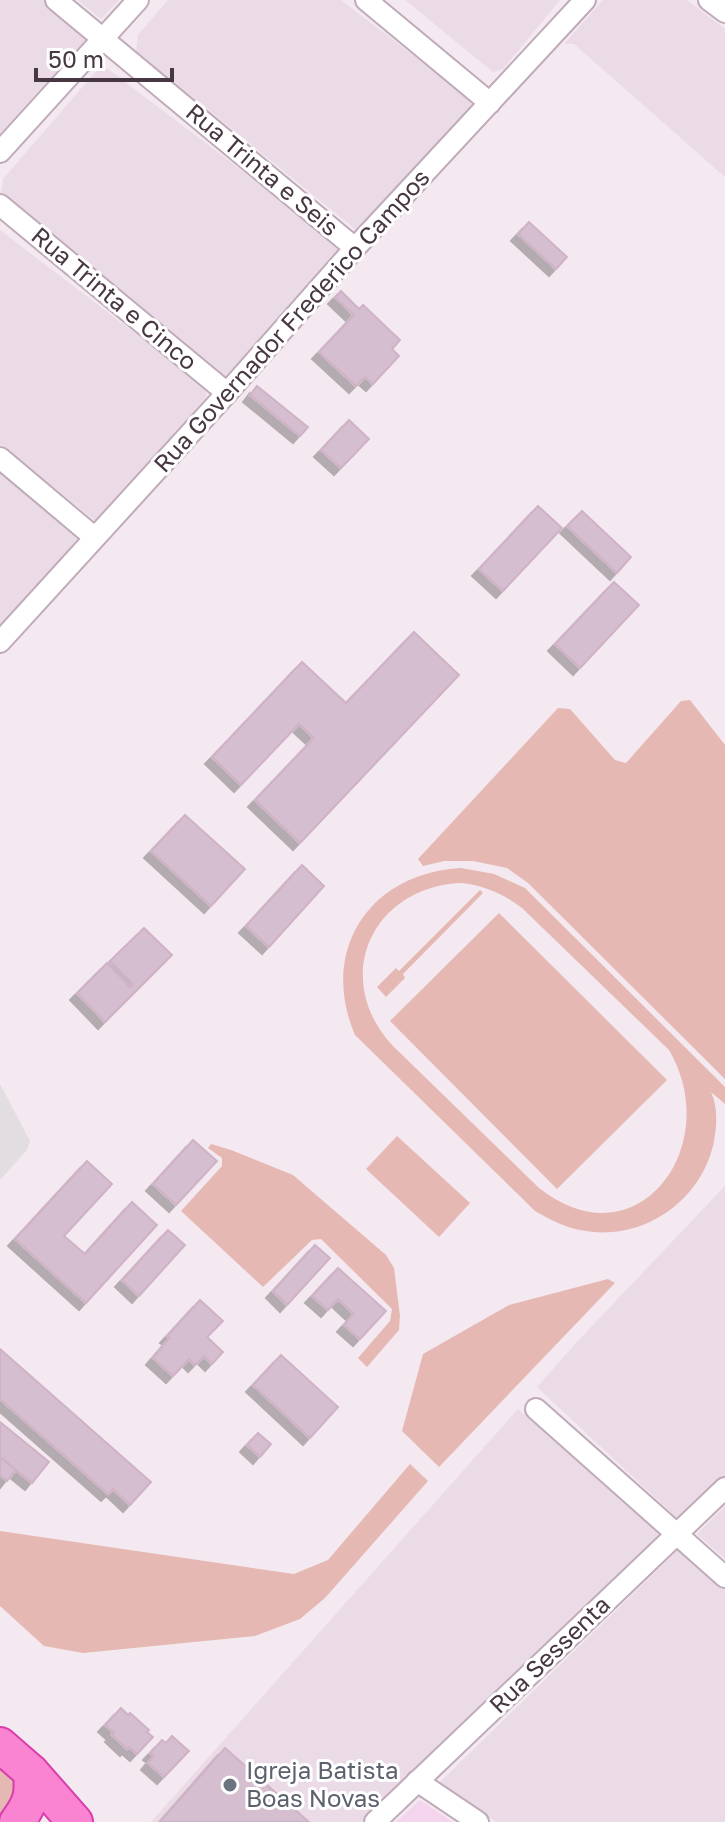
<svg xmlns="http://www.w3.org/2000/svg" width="725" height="1822" viewBox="0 0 725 1822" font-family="'Golos Text',sans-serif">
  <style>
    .residential { fill: #ebdbe6 }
    .commercial { fill: #f5d5ed }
    .green { fill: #e6b8b3; fill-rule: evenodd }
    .parking { fill: #e2dde1 }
    .building { fill: #d5becf; stroke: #d0b2c7; stroke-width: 2; filter: url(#shadow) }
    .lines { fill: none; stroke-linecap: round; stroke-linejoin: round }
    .minor-casing { stroke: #bfabb9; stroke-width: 24 }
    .trunk-casing { stroke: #d83eab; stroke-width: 38 }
    .minor { stroke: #fff; stroke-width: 20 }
    .trunk { stroke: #fa84d2; stroke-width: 34 }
    .worship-dot { fill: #6b7280; stroke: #fff; stroke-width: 3 }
    .labels { text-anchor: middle; stroke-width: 6; stroke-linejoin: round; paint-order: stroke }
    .street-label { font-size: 24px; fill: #473743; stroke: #fff }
    .worship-label { font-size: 24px; fill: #5b616d; stroke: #fff; text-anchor: start }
  </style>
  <defs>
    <filter id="shadow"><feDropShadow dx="-7" dy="7" stdDeviation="0" flood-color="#0004"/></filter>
  </defs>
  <rect width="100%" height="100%" fill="#f4e9f0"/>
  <g class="residential">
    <path d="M0 0H45L92 38 0 142Z"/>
    <path d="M78 0H119L101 19Z"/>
    <path d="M168 0H341L469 98 473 108 361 234 136 51 138 35Z"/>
    <path d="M405 0H560L503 69 493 72Z"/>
    <path d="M603 0H687L725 29V177L574 44H564Z"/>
    <path d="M98 69H108L335 241 338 251 236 374 227 378 1 194 3 179Z"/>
    <path d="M0 230 204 386 207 396 106 519 97 522 0 444Z"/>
    <path d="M0 473 74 529 77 539 0 632Z"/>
    <path d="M725 1186V1477L679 1520 537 1387 576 1343Z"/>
    <path d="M518 1409 660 1535 361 1822H151Z"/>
    <path d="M725 1506V1559L697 1534Z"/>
    <path d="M681 1547 725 1587V1822H496L438 1784Z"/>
  </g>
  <path class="commercial" d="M420 1800 453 1822H396Z"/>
  <g class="green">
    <path d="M690 700 725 745V1079L528 883 507 868 473 861H444L423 866 418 859 558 708 570 709 615 760 626 763 681 701Z"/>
    <path d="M461 868 494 874 525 888 725 1087V1104L711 1092C718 1107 717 1125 714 1141 702 1202 641 1243 580 1230 564 1227 549 1219 535 1211L355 1035C319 951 369 873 461 868ZM462 883C486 886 503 894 522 908L669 1050C725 1145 638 1266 539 1188L393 1046C330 979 372 886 462 883Z"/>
    <path d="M480 890 483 893 403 974 405 978 386 997 377 987 396 968 399 971Z"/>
    <path d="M499 913 667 1080 557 1189 390 1021Z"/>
    <path d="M397 1136 470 1203 439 1237 366 1169Z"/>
    <path d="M211 1144 231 1150 293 1175 386 1255 394 1268 400 1316 399 1330 367 1367 358 1358 390 1321 392 1309 321 1239 312 1240 263 1287 181 1211 222 1166V1158L208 1148Z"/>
    <path d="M608 1279 615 1283 439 1467 402 1431 423 1354 509 1305Z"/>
    <path d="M410 1464 428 1481 325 1598 300 1619 255 1636 83 1653 44 1646 0 1606V1531L294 1574 328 1560Z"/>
    <path d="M0 1760 21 1786 8 1822H0Z"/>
  </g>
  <path class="parking" d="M0 1084 30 1141 27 1150 0 1180Z"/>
  <g class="building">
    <path d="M529 222 567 257 556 269 518 234Z"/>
    <path d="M341 291 359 309 363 305 400 340 392 349 399 356 373 384 365 377 356 386 319 352 354 315 335 297Z"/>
    <path d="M257 386 308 427 300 436 250 395Z"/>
    <path d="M349 420 369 439 341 468 321 450Z"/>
    <path d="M538 506 562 528 503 591 479 569Z"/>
    <path d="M582 511 631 557 617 573 567 526Z"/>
    <path d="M614 582 639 605 580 668 555 644Z"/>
    <path d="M414 632 459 675 300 843 255 800 314 738 299 724 241 785 212 757 302 662 346 703Z"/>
    <path d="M185 815 245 869 211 906 151 851Z"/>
    <path d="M302 865 324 886 269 947 246 926Z"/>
    <path d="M144 928 172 955 105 1022 77 993 107 963 130 987 133 984 110 961Z"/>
    <path d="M193 1140 217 1161 176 1205 153 1184Z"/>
    <path d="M87 1161 112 1184 64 1236 85 1254 132 1202 157 1225 86 1303 15 1239Z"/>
    <path d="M168 1230 185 1245 139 1296 122 1280Z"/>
    <path d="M315 1245 330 1258 287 1305 273 1291Z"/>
    <path d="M338 1268 386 1311 360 1339 344 1325 354 1314 338 1299 328 1310 312 1296Z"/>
    <path d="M200 1300 223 1321 207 1337 223 1352 212 1364 204 1356 195 1365 189 1359 173 1376 153 1358 170 1338 167 1336Z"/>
    <path d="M0 1349 151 1482 130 1505 113 1489 108 1494 0 1399Z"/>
    <path d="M281 1355 338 1407 310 1438 253 1385Z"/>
    <path d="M0 1422 49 1462 32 1483 0 1457Z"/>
    <path d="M258 1433 271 1444 260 1457 247 1445Z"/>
    <path d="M0 1457 16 1470 7 1481 0 1475Z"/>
    <path d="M121 1708 128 1715 130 1713 149 1730 147 1732 153 1737 137 1754 129 1747 127 1749 112 1735 114 1733 105 1725Z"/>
    <path d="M172 1736 189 1751 164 1777 148 1763 154 1756 150 1753 162 1740 166 1743Z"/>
    <path d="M225 1748 309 1822H160Z"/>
  </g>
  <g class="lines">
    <defs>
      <g id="minor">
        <path d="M56 0 355 248"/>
        <path d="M366 0 490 103"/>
        <path d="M709 0 725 12"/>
        <path d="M0 152 138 0"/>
        <path d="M0 205 227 393"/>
        <path d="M0 458 94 537"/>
        <path d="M0 642 227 393 355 248 585 0"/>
        <path d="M536 1409 725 1577"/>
        <path d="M417 1781 478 1822"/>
        <path d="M375 1822 725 1488"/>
      </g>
      <g id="trunk">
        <path d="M0 1745 31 1772 75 1822"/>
        <path d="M17 1822C31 1803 33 1795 31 1772"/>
      </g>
    </defs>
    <use href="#minor" class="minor-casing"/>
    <use href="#trunk" class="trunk-casing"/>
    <use href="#minor" class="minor"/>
    <use href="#trunk" class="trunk"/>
  </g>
  <circle class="worship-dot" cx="230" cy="1785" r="8"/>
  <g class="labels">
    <g class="street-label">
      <text transform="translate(262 170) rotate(40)" y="8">Rua Trinta e Seis</text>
      <text transform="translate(114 299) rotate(40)" y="8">Rua Trinta e Cinco</text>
      <text transform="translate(292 321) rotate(-48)" y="8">Rua Governador Frederico Campos</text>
      <text transform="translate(550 1655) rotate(-44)" y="8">Rua Sessenta</text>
    </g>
    <g class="worship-label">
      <text x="246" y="1779">Igreja Batista<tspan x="246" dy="28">Boas Novas</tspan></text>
    </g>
  </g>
  <path d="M36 68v12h136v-12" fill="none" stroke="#473743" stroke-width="4"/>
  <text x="48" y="68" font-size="24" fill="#473743" stroke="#ffffff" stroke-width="6" paint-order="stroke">50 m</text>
</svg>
